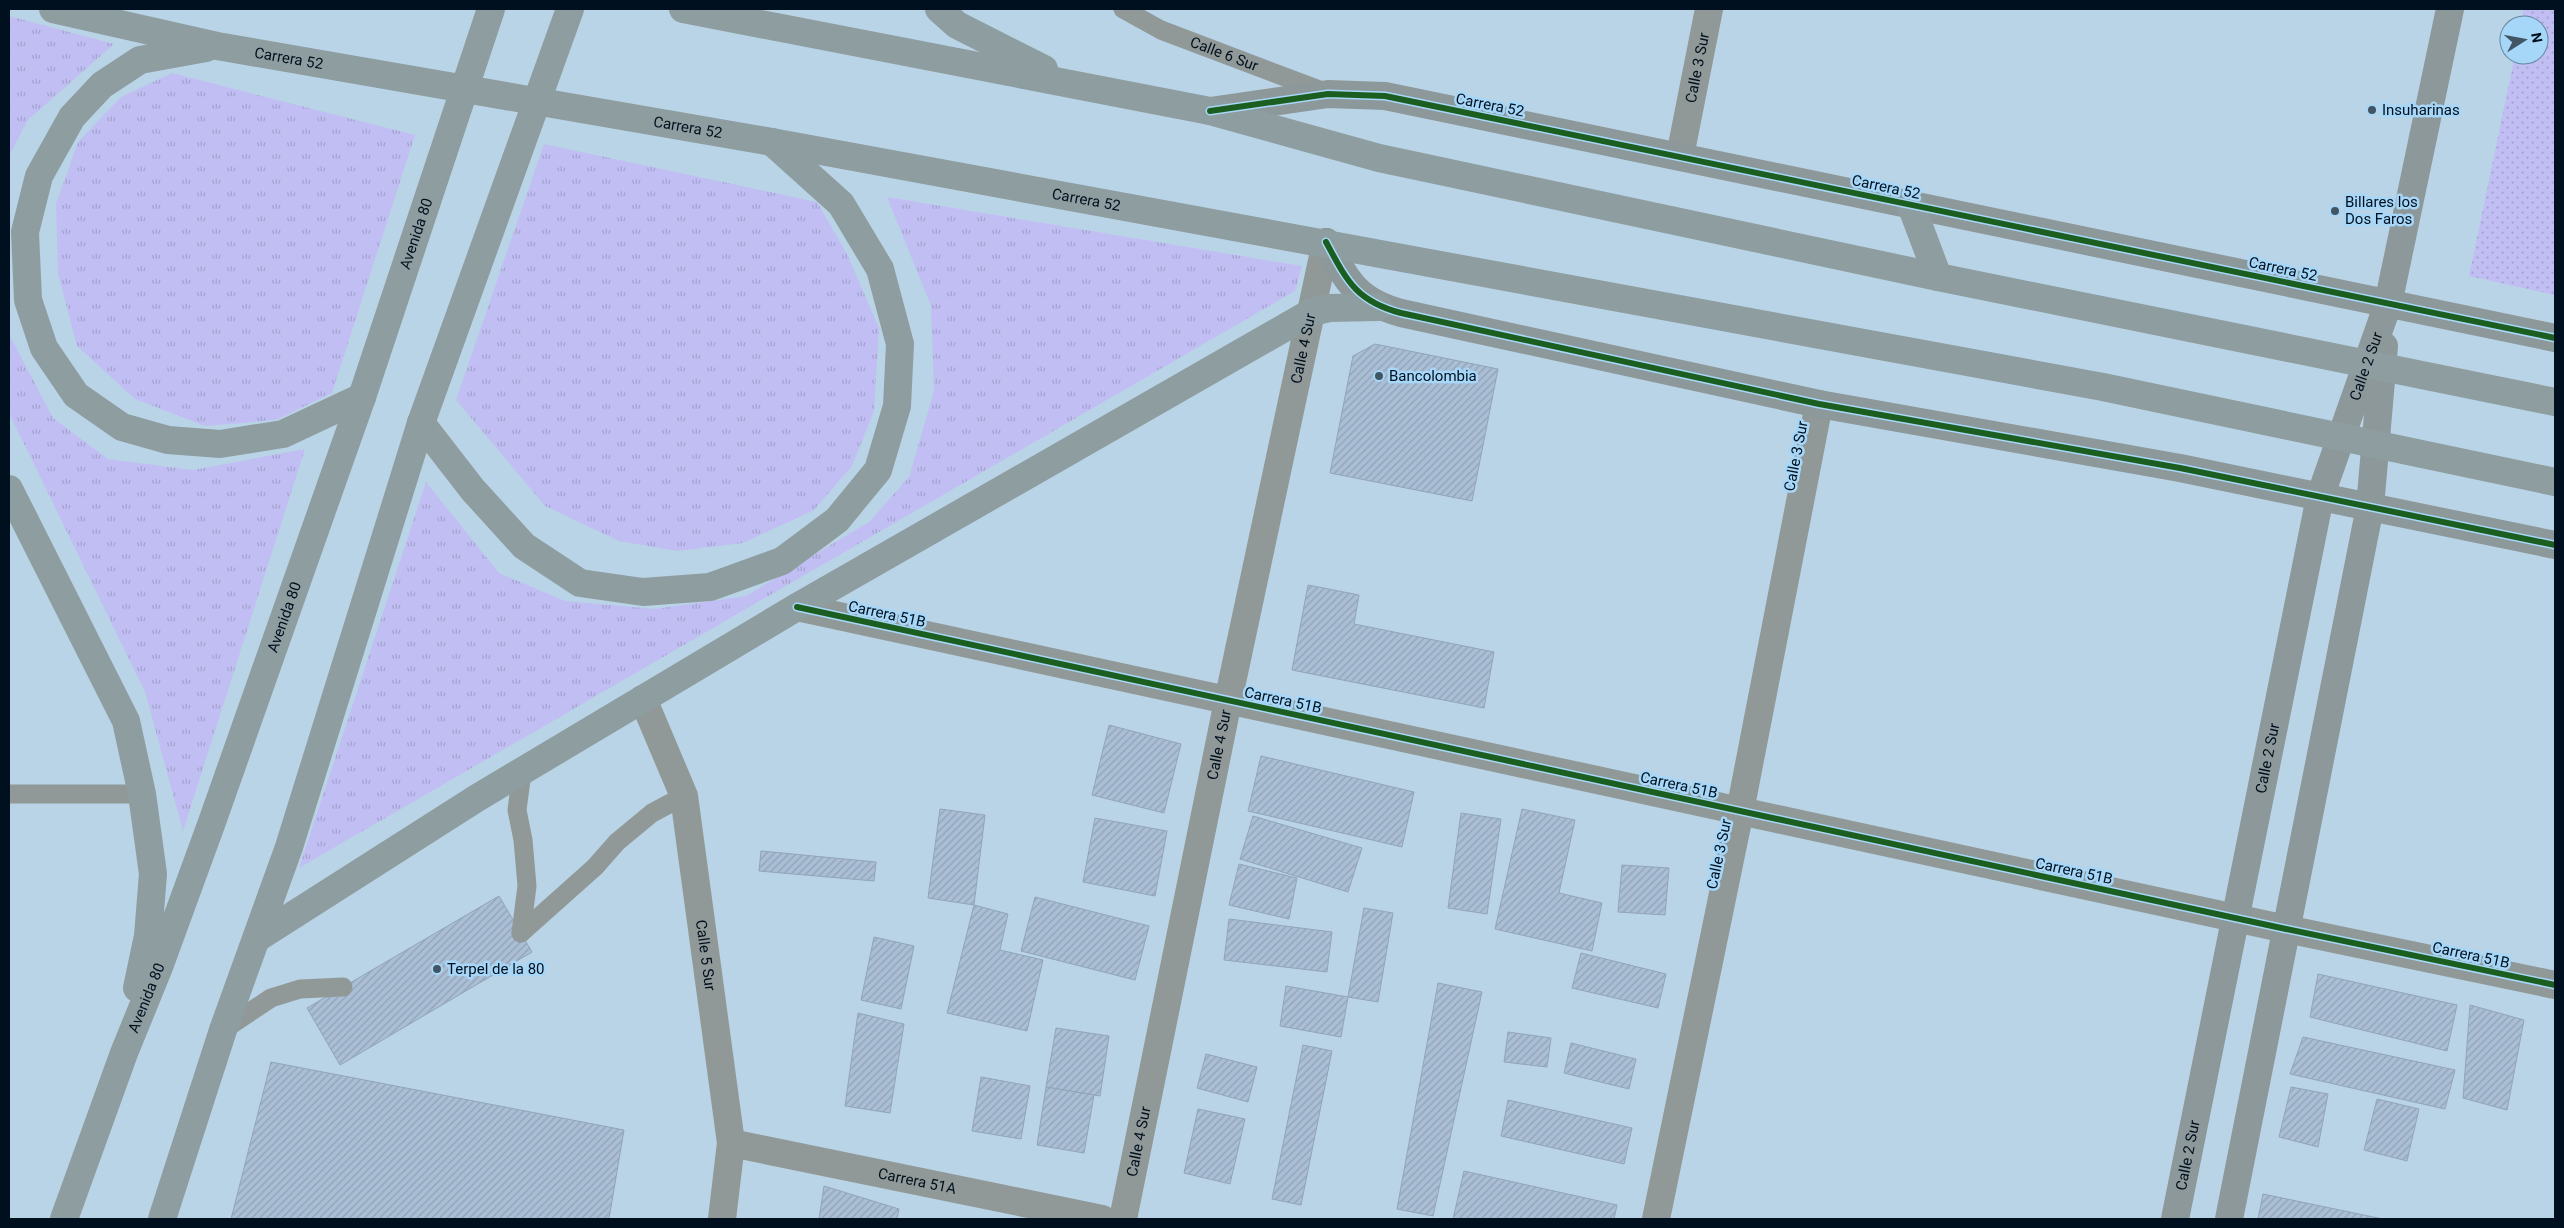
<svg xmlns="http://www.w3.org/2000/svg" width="2564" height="1228" viewBox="0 0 2564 1228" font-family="Roboto,sans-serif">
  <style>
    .grass { fill: url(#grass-tufts) }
    .park { fill: url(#park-dots) }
    .building { fill: url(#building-hatch); stroke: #92a5b7 }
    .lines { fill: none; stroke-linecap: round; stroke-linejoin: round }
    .lane { stroke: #909997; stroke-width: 19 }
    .street { stroke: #909997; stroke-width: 28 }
    .secondary { stroke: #8d989a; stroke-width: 28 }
    .primary { stroke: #8e9d9f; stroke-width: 28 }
    .primary-bridge { stroke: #8e9d9f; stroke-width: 28 }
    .cycleway-casing { stroke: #a7d7f8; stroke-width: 9 }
    .cycleway { stroke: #1b5e20; stroke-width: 6 }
    .poi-dot { fill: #415564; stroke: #a7d7f8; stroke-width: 2 }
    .labels { text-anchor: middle; stroke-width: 5; stroke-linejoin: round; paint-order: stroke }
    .street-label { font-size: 15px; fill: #00101e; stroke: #a7d7f8 }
    .poi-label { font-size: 15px; fill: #00101e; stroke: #a7d7f8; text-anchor: start }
  </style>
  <defs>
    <pattern id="grass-tufts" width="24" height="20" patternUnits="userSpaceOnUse" patternTransform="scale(1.25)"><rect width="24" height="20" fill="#c1bef3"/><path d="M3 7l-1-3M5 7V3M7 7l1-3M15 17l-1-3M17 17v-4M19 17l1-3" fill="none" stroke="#a4a2d0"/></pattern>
    <pattern id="park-dots" width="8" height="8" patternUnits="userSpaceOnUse" patternTransform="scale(1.25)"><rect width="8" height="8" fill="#c1bef3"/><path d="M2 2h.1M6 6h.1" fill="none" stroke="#a4a2d0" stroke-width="1.8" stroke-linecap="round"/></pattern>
    <pattern id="building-hatch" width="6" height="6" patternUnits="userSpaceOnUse" patternTransform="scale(1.25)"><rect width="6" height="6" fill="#aabed5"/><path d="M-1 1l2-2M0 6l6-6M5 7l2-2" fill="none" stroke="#90a2b6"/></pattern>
  </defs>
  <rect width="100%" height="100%" fill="#b9d4e6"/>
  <g class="grass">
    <path d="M9 16 114 44 28 120 9 156Z"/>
    <path d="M172 73 415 135 332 393 276 420 205 426 135 399 77 346 58 274 56 204 78 142 121 97Z"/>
    <path d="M544 144 817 202 847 254 879 328 874 411 852 466 814 510 743 543 677 551 619 541 545 506 456 400Z"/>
    <path d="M887 197 1302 266 1295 291 299 868 426 482 499 573 565 601 655 609 746 596 869 522 909 477 934 391 931 306Z"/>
    <path d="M9 334 53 418 108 459 193 470 305 449 183 831 145 692 9 413Z"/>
  </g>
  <path class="park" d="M2524 9H2555V295L2469 276 2515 55H2539V25H2521Z"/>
  <g class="building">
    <path d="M1375 344 1498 369 1472 501 1330 473 1353 356Z"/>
    <path d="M1308 585 1359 595 1354 624 1494 652 1484 708 1292 670Z"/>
    <path d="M1109 725 1181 744 1164 813 1092 795Z"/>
    <path d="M1261 756 1414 792 1402 847 1248 811Z"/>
    <path d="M940 809 985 815 974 905 928 898Z"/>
    <path d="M1522 809 1575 820 1559 893 1602 903 1592 951 1495 929Z"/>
    <path d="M1461 813 1501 819 1487 914 1448 908Z"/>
    <path d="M1253 816 1362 848 1348 892 1240 859Z"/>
    <path d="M1095 818 1167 831 1155 896 1083 882Z"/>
    <path d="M761 851 876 862 874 881 759 871Z"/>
    <path d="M1239 864 1297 878 1289 919 1229 905Z"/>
    <path d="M1622 865 1669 868 1665 915 1618 912Z"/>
    <path d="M499 896 532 952 340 1065 307 1008Z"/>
    <path d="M1035 897 1149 926 1135 980 1021 951Z"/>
    <path d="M974 905 1008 914 1000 950 1043 960 1027 1031 947 1013Z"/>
    <path d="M1364 908 1393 913 1378 1002 1348 997Z"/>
    <path d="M1229 919 1332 932 1327 972 1224 960Z"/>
    <path d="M874 937 914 946 901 1009 861 1000Z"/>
    <path d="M1581 953 1666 974 1658 1008 1572 988Z"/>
    <path d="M2318 974 2457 1005 2447 1051 2310 1017Z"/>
    <path d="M1438 983 1482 992 1433 1216 1397 1209Z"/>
    <path d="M1286 986 1348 997 1341 1037 1280 1026Z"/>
    <path d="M2470 1005 2524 1020 2507 1110 2463 1098Z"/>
    <path d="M858 1013 904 1024 890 1113 845 1106Z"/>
    <path d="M1056 1028 1109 1036 1100 1096 1046 1087Z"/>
    <path d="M1508 1032 1551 1038 1547 1067 1504 1062Z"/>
    <path d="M2303 1037 2455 1070 2445 1109 2290 1074Z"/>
    <path d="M1571 1043 1636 1059 1629 1089 1564 1073Z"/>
    <path d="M1303 1045 1332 1051 1301 1205 1272 1199Z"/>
    <path d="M1206 1054 1257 1067 1248 1102 1197 1088Z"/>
    <path d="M271 1062 624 1130 609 1219H231Z"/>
    <path d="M981 1077 1030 1086 1021 1139 972 1131Z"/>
    <path d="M1046 1087 1094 1095 1084 1153 1037 1145Z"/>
    <path d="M2291 1087 2328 1094 2318 1147 2279 1137Z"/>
    <path d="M2377 1099 2419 1109 2407 1161 2364 1150Z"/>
    <path d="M1508 1100 1632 1128 1624 1164 1501 1136Z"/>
    <path d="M1198 1109 1245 1119 1230 1184 1184 1173Z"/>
    <path d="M1464 1171 1617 1205 1614 1219H1453Z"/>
    <path d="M824 1186 899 1209 897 1219H819Z"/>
    <path d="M2263 1194 2383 1219H2258Z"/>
  </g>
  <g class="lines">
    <g class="lane">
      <path id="s1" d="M1123 9 1161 30 1327 93"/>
      <path d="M9 794H142"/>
      <path d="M521 933 595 867 617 842 652 813 684 796"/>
      <path d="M521 933 527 886 523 840 517 810 522 772"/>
      <path d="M223 1030 271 998 300 989 343 987"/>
    </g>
    <g class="street">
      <path id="s2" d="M1680 156 1709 9"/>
      <path d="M797 607 2286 929 2555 985"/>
      <path id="s3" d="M643 699 684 796 731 1143 722 1219"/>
      <path id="s4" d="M731 1143 1102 1219"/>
      <path id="s5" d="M1123 1219 1228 701 1326 242"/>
      <path d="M1656 1219 1740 811 1819 404"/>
    </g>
    <g class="secondary">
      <path d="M1210 111 1328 94 1385 96 2555 338"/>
      <path d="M1326 242C1347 281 1356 301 1401 313L1819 404 2180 468 2555 545"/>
      <path id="s6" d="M2175 1219 2320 497 2388 304 2450 9"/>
      <path d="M2229 1219 2370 507 2384 346"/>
    </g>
    <g class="primary">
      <path id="s7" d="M53 9 217 46 772 142 2103 387 2555 482"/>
      <path d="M683 9 1210 111 1379 158 1938 277 2555 402"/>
      <path d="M939 9 957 25 1044 69"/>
      <path d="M206 48 140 60 102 85 72 117 39 176 25 232 28 300 44 348 76 395 122 427 168 440 220 444 283 434 362 397"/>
      <path d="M1911 205 1938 277"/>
      <path d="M421 423 473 490 524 546 580 583 643 592 710 587 782 561 837 520 878 470 897 406 900 344 880 269 841 204 772 142"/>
      <path d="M9 489 126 721 142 794 153 874 148 936 137 988"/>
      <path d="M259 937 477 798 797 607 1312 312 1329 308 1378 307"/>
      <path id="s8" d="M64 1219 124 1053 159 967 212 822 362 397"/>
      <path d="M162 1219 223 1030 289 847 421 423"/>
    </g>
    <g class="primary-bridge">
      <path id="s9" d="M362 397 491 9"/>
      <path d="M421 423 570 9"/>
    </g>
    <defs>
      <g id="cycleway">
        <path d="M1210 111 1328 94 1385 96 2555 338"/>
        <path d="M1326 242C1347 281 1356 301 1401 313L1819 404 2180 468 2555 545"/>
        <path d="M797 607 2286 929 2555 985"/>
      </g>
    </defs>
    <use href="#cycleway" class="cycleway-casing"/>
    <use href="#cycleway" class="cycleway"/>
  </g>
  <g class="poi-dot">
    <circle cx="2372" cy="110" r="5"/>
    <circle cx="2335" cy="211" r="5"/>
    <circle cx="1379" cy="376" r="5"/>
    <circle cx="437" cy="969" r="5"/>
  </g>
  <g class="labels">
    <g class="street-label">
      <text dy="5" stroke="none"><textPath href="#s1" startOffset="111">Calle 6 Sur</textPath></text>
      <text dy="5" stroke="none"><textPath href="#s7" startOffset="241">Carrera 52</textPath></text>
      <text dy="5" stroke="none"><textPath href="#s2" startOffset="90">Calle 3 Sur</textPath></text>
      <text transform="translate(1490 105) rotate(11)" y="5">Carrera 52</text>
      <text dy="5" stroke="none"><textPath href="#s7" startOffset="646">Carrera 52</textPath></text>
      <text transform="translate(1886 187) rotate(12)" y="5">Carrera 52</text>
      <text dy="5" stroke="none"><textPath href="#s7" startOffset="1051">Carrera 52</textPath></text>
      <text dy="5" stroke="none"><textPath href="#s9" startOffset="172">Avenida 80</textPath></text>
      <text transform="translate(2283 269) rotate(12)" y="5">Carrera 52</text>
      <text dy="5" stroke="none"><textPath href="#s5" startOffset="889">Calle 4 Sur</textPath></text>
      <text dy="5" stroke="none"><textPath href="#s6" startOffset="875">Calle 2 Sur</textPath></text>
      <text transform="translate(1796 456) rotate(-79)" y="5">Calle 3 Sur</text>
      <text transform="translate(887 614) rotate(12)" y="5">Carrera 51B</text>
      <text dy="5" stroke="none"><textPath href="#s8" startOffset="641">Avenida 80</textPath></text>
      <text transform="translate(1283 700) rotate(12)" y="5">Carrera 51B</text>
      <text dy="5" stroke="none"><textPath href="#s5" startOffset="484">Calle 4 Sur</textPath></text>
      <text dy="5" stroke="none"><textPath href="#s6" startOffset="470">Calle 2 Sur</textPath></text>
      <text transform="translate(1679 785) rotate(12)" y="5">Carrera 51B</text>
      <text transform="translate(1719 854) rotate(-78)" y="5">Calle 3 Sur</text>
      <text transform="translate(2074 871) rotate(12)" y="5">Carrera 51B</text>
      <text dy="5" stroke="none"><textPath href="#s3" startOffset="266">Calle 5 Sur</textPath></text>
      <text transform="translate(2471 955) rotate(12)" y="5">Carrera 51B</text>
      <text dy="5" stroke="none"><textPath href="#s8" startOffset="236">Avenida 80</textPath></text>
      <text dy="5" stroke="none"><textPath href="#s5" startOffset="79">Calle 4 Sur</textPath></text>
      <text dy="5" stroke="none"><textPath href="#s6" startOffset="65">Calle 2 Sur</textPath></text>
      <text dy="5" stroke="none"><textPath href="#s4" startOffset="190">Carrera 51A</textPath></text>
    </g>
    <g class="poi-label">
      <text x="2382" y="115">Insuharinas</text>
      <text x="2345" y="207">Billares los<tspan x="2345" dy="17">Dos Faros</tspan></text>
      <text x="1389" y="381">Bancolombia</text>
      <text x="447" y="974">Terpel de la 80</text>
    </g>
  </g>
  <rect width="2564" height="1228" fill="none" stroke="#00101e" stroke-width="20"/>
  <g transform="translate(2524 40) rotate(79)"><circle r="24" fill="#a7d7f8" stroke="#6487a1"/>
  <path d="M0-4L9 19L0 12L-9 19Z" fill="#415564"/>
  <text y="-8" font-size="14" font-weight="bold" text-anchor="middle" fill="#00101e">N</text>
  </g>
</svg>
